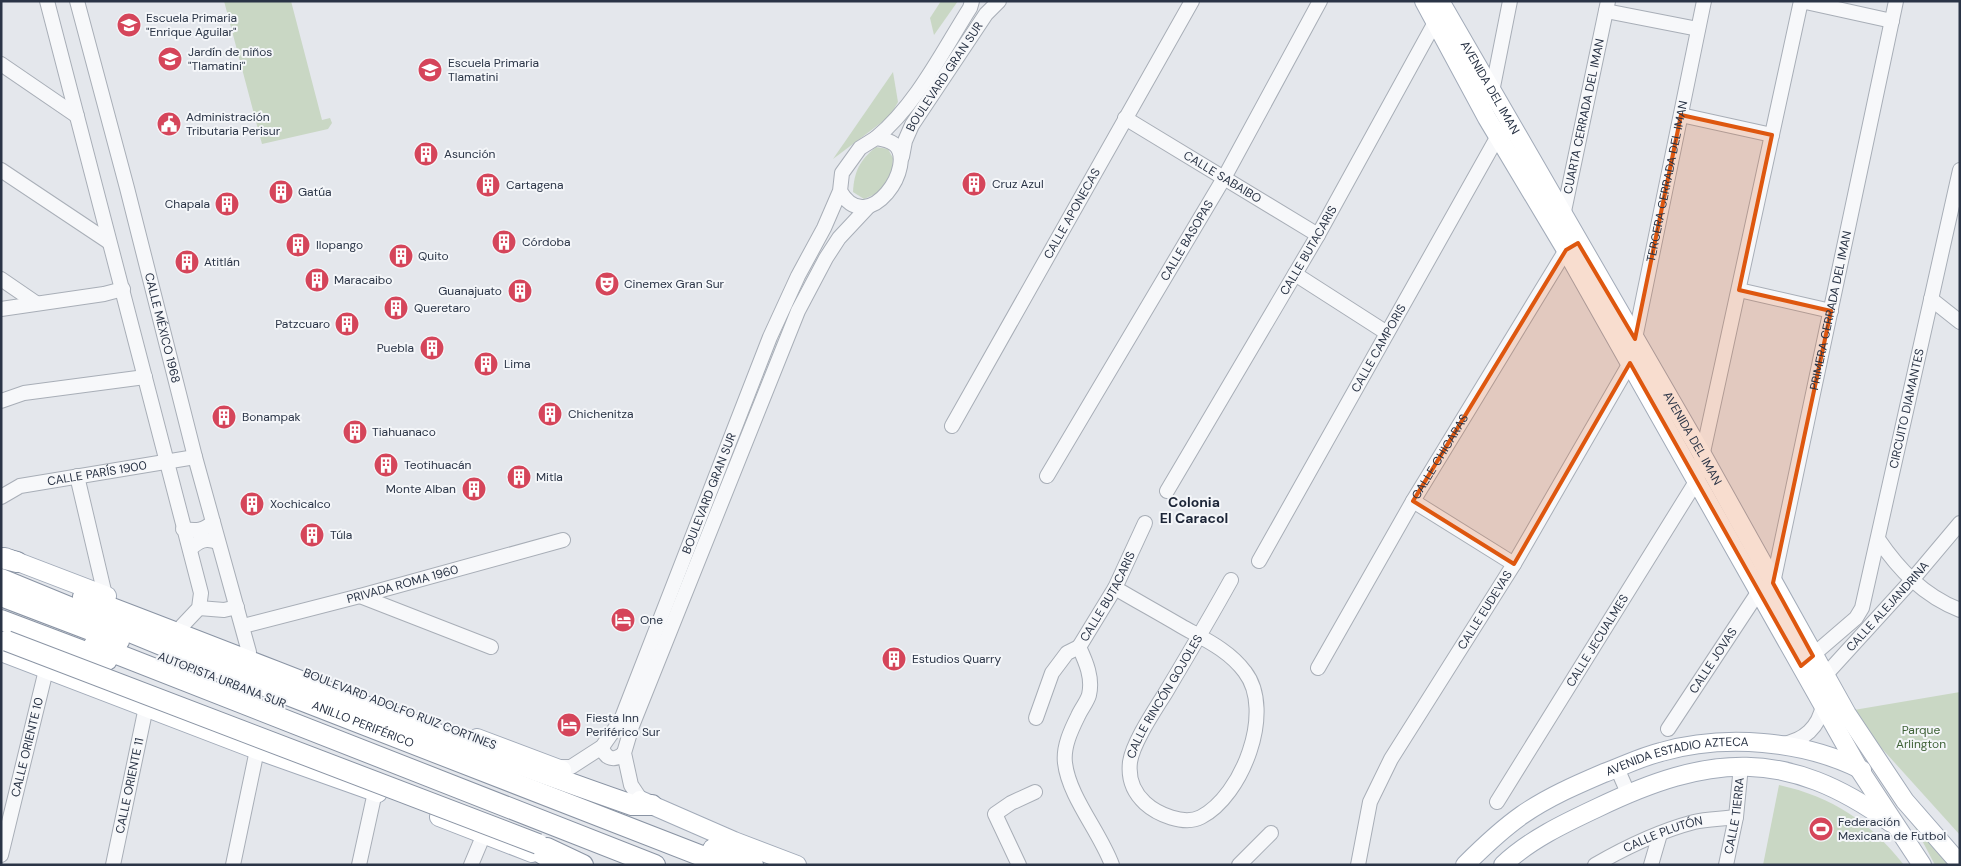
<svg xmlns="http://www.w3.org/2000/svg" width="1961" height="866" viewBox="0 0 1961 866" font-family="'DM Sans',sans-serif">
  <style>
    .green { fill: #c9d7c4 }
    .lines { fill: none; stroke-linecap: round; stroke-linejoin: round }
    .minor-casing { stroke: #a8aeb7; stroke-width: 16 }
    .major-casing { stroke: #a2abb9; stroke-width: 20 }
    .highway-casing { stroke: #8a94a4; stroke-width: 22 }
    .minor { stroke: #f7f8fa; stroke-width: 14 }
    .major { stroke: #fff; stroke-width: 18 }
    .highway { stroke: #fff; stroke-width: 20 }
    .highway-bridge-casing { stroke: #8a94a4; stroke-width: 22; stroke-linecap: butt }
    .highway-bridge { stroke: #fff; stroke-width: 20 }
    .marked { fill: #de570f; fill-opacity: 0.2; stroke: #de570f; stroke-width: 4; stroke-linejoin: round }
    .labels { text-anchor: middle; stroke-width: 4; stroke-linejoin: round; paint-order: stroke }
    .poi-label { font-size: 12px; fill: #2a3446; stroke: #f4f6f9; text-anchor: start }
    .street-label { font-size: 12px; fill: #2a3446; stroke: #f4f6f9 }
    .park-label { font-size: 12px; fill: #3f6237; stroke: #f4f6f9 }
    .neighbourhood-label { font-size: 14px; font-weight: bold; fill: #1c2537; stroke: #f4f6f9 }
  </style>
  <rect width="100%" height="100%" fill="#e4e7ec"/>
  <g class="green">
    <path d="M224 1H291L322 120 330 118 332 123 328 129 262 144Z"/>
    <path d="M941 1H958L934 35 930 18Z"/>
    <path d="M893 72 898 102 890 116 833 159Z"/>
    <path d="M876 147 888 149 893 158 892 171 880 192 864 199 853 192C854 171 860 160 876 147Z"/>
    <path d="M1960 692V835L1848 711Z"/>
    <path d="M1779 785C1833 797 1870 822 1904 865H1763Z"/>
    <path d="M1907 812 1952 865H1935Z"/>
  </g>
  <g class="lines">
    <defs>
      <g id="minor">
        <path d="M47 1 201 593 199 608 182 626"/>
        <path id="s1" d="M77 1 127 188 195 457 249 652"/>
        <path d="M1606 11 1698 29"/>
        <path d="M1 64 77 116"/>
        <path d="M1491 97 1510 1"/>
        <path d="M1681 115 1772 135"/>
        <path id="s2" d="M1125 118 1318 235"/>
        <path d="M876 138C917 104 942 52 970 8L972 1"/>
        <path id="s3" d="M902 157 905 141 912 125 986 14 999 1"/>
        <path d="M1 170 109 242"/>
        <path id="s4" d="M1561 217 1563 216 1608 1"/>
        <path d="M1295 274 1387 333"/>
        <path d="M1 279 36 303"/>
        <path d="M1739 290 1831 311"/>
        <path d="M1931 299 1960 322"/>
        <path d="M1 309 104 294 123 289"/>
        <path d="M1 401 24 393 145 377"/>
        <path id="s5" d="M952 426 1192 1"/>
        <path d="M77 476 105 595"/>
        <path id="s6" d="M1047 476 1224 178 1320 1"/>
        <path id="s7" d="M1167 491 1318 235 1439 15"/>
        <path id="s8" d="M1 497 20 486 195 457"/>
        <path d="M1413 501 1514 564"/>
        <path d="M183 529C196 531 204 531 213 522"/>
        <path d="M1878 539C1899 570 1924 596 1960 610"/>
        <path d="M190 549C200 540 205 538 218 542"/>
        <path id="s9" d="M1259 561 1498 136 1505 131"/>
        <path id="s10" d="M1115 588C1137 601 1159 613 1181 626 1204 639 1229 650 1245 672 1275 711 1242 796 1201 817 1184 826 1157 814 1145 803 1133 792 1128 779 1130 762 1133 742 1155 710 1166 692 1188 655 1210 618 1231 580"/>
        <path d="M360 596 491 647"/>
        <path d="M199 608 224 610 237 607"/>
        <path id="s11" d="M243 626 360 596 563 540"/>
        <path d="M1079 647C1086 662 1093 678 1089 695 1087 702 1081 709 1078 716 1071 730 1063 747 1065 763 1069 797 1100 832 1112 865"/>
        <path id="s12" d="M1079 647 1115 588 1145 523"/>
        <path id="s13" d="M1806 661 1856 618 1862 608 1960 170"/>
        <path id="s14" d="M1318 668 1413 501 1566 250 1574 246"/>
        <path id="s15" d="M1819 682 1912 580 1960 523"/>
        <path d="M1036 718 1052 673 1067 653 1079 647"/>
        <path id="s16" d="M1668 729 1759 591 1773 583 1896 1"/>
        <path d="M1782 744C1804 741 1819 727 1823 705"/>
        <path d="M602 747C605 759 615 762 624 753"/>
        <path id="s17" d="M555 767H571L602 747 621 720 770 337 798 276 824 228 840 191 842 173 860 148 876 138C882 139 889 140 894 144 919 163 868 240 840 191"/>
        <path d="M1617 768 1628 793"/>
        <path d="M641 800 631 785 624 753 632 726 798 311 826 258 839 238 868 207"/>
        <path id="s18" d="M1497 802 1697 480 1801 1 1892 21"/>
        <path id="s19" d="M1 855 46 670"/>
        <path id="s20" d="M113 865 146 707"/>
        <path d="M233 865 257 750"/>
        <path d="M359 865 375 792"/>
        <path d="M471 865 484 834"/>
        <path d="M1019 865 995 814 1011 803 1035 792"/>
        <path d="M1239 865 1271 833"/>
        <path id="s21" d="M1358 865 1370 802 1391 759 1514 564 1630 363 1704 1"/>
        <path id="s22" d="M1595 865C1626 847 1660 831 1694 822 1707 819 1723 819 1736 817"/>
        <path d="M1651 865 1660 834"/>
        <path id="s23" d="M1726 865 1736 817 1741 766"/>
      </g>
      <g id="major">
        <path d="M1424 1 1487 118 1566 250 1859 769 1922 865"/>
        <path id="s24" d="M1440 1 1703 456 1847 714 1905 801 1960 864"/>
        <path d="M5 557 107 596"/>
        <path d="M1 652 257 750 378 793"/>
        <path d="M477 738 562 770"/>
        <path d="M640 800 734 841 797 865"/>
        <path d="M439 817 532 853"/>
        <path id="s25" d="M1465 865C1483 847 1502 829 1522 815 1548 797 1576 785 1604 773 1623 766 1641 757 1661 752 1724 734 1803 740 1862 770"/>
        <path d="M1503 865C1529 840 1565 823 1597 808 1709 754 1786 747 1891 823"/>
      </g>
      <g id="highway">
        <path d="M1 558 17 562"/>
        <path id="s26" d="M1 579 203 662 725 865"/>
        <path d="M1 596 119 641"/>
        <path d="M83 597C266 666 447 741 632 805H652"/>
        <path d="M1 620 107 660"/>
        <path d="M94 645 655 865"/>
        <path d="M519 840 558 863"/>
        <path d="M547 848 583 865"/>
        <path d="M713 849 753 865"/>
      </g>
    </defs>
    <use href="#minor" class="minor-casing"/>
    <use href="#major" class="major-casing"/>
    <use href="#highway" class="highway-casing"/>
    <use href="#minor" class="minor"/>
    <use href="#major" class="major"/>
    <use href="#highway" class="highway"/>
    <defs>
      <path id="highway-bridge" d="M7 641 538 844"/>
    </defs>
    <use href="#highway-bridge" class="highway-bridge-casing"/>
    <use href="#highway-bridge" class="highway-bridge"/>
  </g>
  <path class="marked" d="M1681 115 1772 135 1739 290 1831 311 1773 583 1813 656 1801 666 1630 363 1514 564 1413 501 1566 250 1578 243 1635 339Z"/>
  <defs>
    <symbol id="school-disc" viewBox="-11 -11 22 22"><circle r="9.5" fill="#d5455a" stroke="#f4f6f9"/><path d="M0-5L7-2L0 1L-7-2ZM-4 1L0 2.5L4 1V4Q0 6-4 4Z" fill="#fff"/></symbol>
    <symbol id="civic-disc" viewBox="-11 -11 22 22"><circle r="9.5" fill="#d5455a" stroke="#f4f6f9"/><path d="M-.6-6.5H3V-4.5H.6V-3L4-1V1h2V6H-6V1h2V-1L-.6-3ZM-1.2 2.5V6h2.4V2.5Z" fill="#fff"/></symbol>
    <symbol id="building-disc" viewBox="-11 -11 22 22"><circle r="9.5" fill="#d5455a" stroke="#f4f6f9"/><path d="M-4-6H4V6H1V3H-1V6H-4ZM-2.5-4.3h1.7v1.8h-1.7ZM.8-4.3h1.7v1.8H.8ZM-2.5-1h1.7V.8h-1.7ZM.8-1h1.7V.8H.8Z" fill="#fff"/></symbol>
    <symbol id="theatre-disc" viewBox="-11 -11 22 22"><circle r="9.5" fill="#d5455a" stroke="#f4f6f9"/><path d="M-5-5.5Q0-4 5-5.5V0Q5 5 0 6Q-5 5-5 0ZM-3.3-2.5H-1v1.5H-3.3ZM1-2.5H3.3v1.5H1ZM-2.8 1Q0 5.5 2.8 1Z" fill="#fff"/></symbol>
    <symbol id="hotel-disc" viewBox="-11 -11 22 22"><circle r="9.5" fill="#d5455a" stroke="#f4f6f9"/><path d="M-6-4.5h1.5V1H6V5H4.5V3h-9V5H-6ZM-4 0a1.8 1.8 0 1 1 3.6 0ZM.5 0V-2.5h3Q6-2.5 6 0Z" fill="#fff"/></symbol>
    <symbol id="stadium-disc" viewBox="-11 -11 22 22"><circle r="9.5" fill="#d5455a" stroke="#f4f6f9"/><path d="M0-5a6.5 5 0 1 0 0 10a6.5 5 0 1 0 0-10ZM-3.5-1.8h7v3.6h-7Z" fill="#fff"/></symbol>
  </defs>
  <g fill-rule="evenodd">
    <use href="#school-disc" x="115" y="11" width="28" height="28"/>
    <use href="#school-disc" x="156" y="45" width="28" height="28"/>
    <use href="#school-disc" x="416" y="56" width="28" height="28"/>
    <use href="#civic-disc" x="155" y="110" width="28" height="28"/>
    <use href="#building-disc" x="412" y="140" width="28" height="28"/>
    <use href="#building-disc" x="960" y="170" width="28" height="28"/>
    <use href="#building-disc" x="474" y="171" width="28" height="28"/>
    <use href="#building-disc" x="267" y="178" width="28" height="28"/>
    <use href="#building-disc" x="213" y="190" width="28" height="28"/>
    <use href="#building-disc" x="490" y="228" width="28" height="28"/>
    <use href="#building-disc" x="284" y="231" width="28" height="28"/>
    <use href="#building-disc" x="387" y="242" width="28" height="28"/>
    <use href="#building-disc" x="173" y="248" width="28" height="28"/>
    <use href="#building-disc" x="303" y="266" width="28" height="28"/>
    <use href="#theatre-disc" x="593" y="270" width="28" height="28"/>
    <use href="#building-disc" x="506" y="277" width="28" height="28"/>
    <use href="#building-disc" x="382" y="294" width="28" height="28"/>
    <use href="#building-disc" x="333" y="310" width="28" height="28"/>
    <use href="#building-disc" x="418" y="334" width="28" height="28"/>
    <use href="#building-disc" x="472" y="350" width="28" height="28"/>
    <use href="#building-disc" x="536" y="400" width="28" height="28"/>
    <use href="#building-disc" x="210" y="403" width="28" height="28"/>
    <use href="#building-disc" x="341" y="418" width="28" height="28"/>
    <use href="#building-disc" x="372" y="451" width="28" height="28"/>
    <use href="#building-disc" x="505" y="463" width="28" height="28"/>
    <use href="#building-disc" x="460" y="475" width="28" height="28"/>
    <use href="#building-disc" x="238" y="490" width="28" height="28"/>
    <use href="#building-disc" x="298" y="521" width="28" height="28"/>
    <use href="#hotel-disc" x="609" y="606" width="28" height="28"/>
    <use href="#building-disc" x="880" y="645" width="28" height="28"/>
    <use href="#hotel-disc" x="555" y="711" width="28" height="28"/>
    <use href="#stadium-disc" x="1807" y="815" width="28" height="28"/>
  </g>
  <g class="labels">
    <g class="poi-label">
      <text x="146" y="22">Escuela Primaria<tspan x="146" dy="14">"Enrique Aguilar"</tspan></text>
      <text x="188" y="56">Jardín de niños<tspan x="188" dy="14">"Tlamatini"</tspan></text>
      <text x="448" y="67">Escuela Primaria<tspan x="448" dy="14">Tlamatini</tspan></text>
      <text x="186" y="121">Administración<tspan x="186" dy="14">Tributaria Perisur</tspan></text>
      <text x="444" y="158">Asunción</text>
      <text x="992" y="188">Cruz Azul</text>
      <text x="506" y="189">Cartagena</text>
      <text x="298" y="196">Gatúa</text>
      <text x="210" y="208" text-anchor="end">Chapala</text>
      <text x="522" y="246">Córdoba</text>
      <text x="316" y="249">Ilopango</text>
      <text x="418" y="260">Quito</text>
      <text x="204" y="266">Atitlán</text>
      <text x="334" y="284">Maracaibo</text>
      <text x="624" y="288">Cinemex Gran Sur</text>
      <text x="502" y="295" text-anchor="end">Guanajuato</text>
      <text x="414" y="312">Queretaro</text>
      <text x="330" y="328" text-anchor="end">Patzcuaro</text>
      <text x="414" y="352" text-anchor="end">Puebla</text>
      <text x="504" y="368">Lima</text>
      <text x="568" y="418">Chichenitza</text>
      <text x="242" y="421">Bonampak</text>
      <text x="372" y="436">Tiahuanaco</text>
      <text x="404" y="469">Teotihuacán</text>
      <text x="536" y="481">Mitla</text>
      <text x="456" y="493" text-anchor="end">Monte Alban</text>
      <text x="270" y="508">Xochicalco</text>
      <text x="330" y="539">Túla</text>
      <text x="640" y="624">One</text>
      <text x="912" y="663">Estudios Quarry</text>
      <text x="586" y="722">Fiesta Inn<tspan x="586" dy="14">Periférico Sur</tspan></text>
      <text x="1838" y="826">Federación<tspan x="1838" dy="14">Mexicana de Futbol</tspan></text>
    </g>
    <g class="street-label">
      <text dy="4" stroke="none"><textPath href="#s3" startOffset="92">BOULEVARD GRAN SUR</textPath></text>
      <text dy="4" stroke="none"><textPath href="#s24" startOffset="100">AVENIDA DEL IMAN</textPath></text>
      <text dy="4" stroke="none"><textPath href="#s4" startOffset="104">CUARTA CERRADA DEL IMAN</textPath></text>
      <text dy="4" stroke="none"><textPath href="#s2" startOffset="114">CALLE SABAIBO</textPath></text>
      <text dy="4" stroke="none"><textPath href="#s21" startOffset="760">TERCERA CERRADA DEL IMAN</textPath></text>
      <text dy="4" stroke="none"><textPath href="#s5" startOffset="244">CALLE APONECAS</textPath></text>
      <text dy="4" stroke="none"><textPath href="#s6" startOffset="274">CALLE BASOPAS</textPath></text>
      <text dy="4" stroke="none"><textPath href="#s7" startOffset="279">CALLE BUTACARIS</textPath></text>
      <text dy="4" stroke="none"><textPath href="#s16" startOffset="460">PRIMERA CERRADA DEL IMAN</textPath></text>
      <text dy="4" stroke="none"><textPath href="#s1" startOffset="338">CALLE MÉXICO 1968</textPath></text>
      <text dy="4" stroke="none"><textPath href="#s9" startOffset="244">CALLE CAMPORIS</textPath></text>
      <text dy="4" stroke="none"><textPath href="#s13" startOffset="282">CIRCUITO DIAMANTES</textPath></text>
      <text dy="4" stroke="none"><textPath href="#s24" startOffset="505">AVENIDA DEL IMAN</textPath></text>
      <text dy="4" stroke="none"><textPath href="#s14" startOffset="244">CALLE CHICARAS</textPath></text>
      <text dy="4" stroke="none"><textPath href="#s8" startOffset="100">CALLE PARÍS 1900</textPath></text>
      <text dy="4" stroke="none"><textPath href="#s17" startOffset="329">BOULEVARD GRAN SUR</textPath></text>
      <text dy="4" stroke="none"><textPath href="#s11" startOffset="165">PRIVADA ROMA 1960</textPath></text>
      <text dy="4" stroke="none"><textPath href="#s12" startOffset="58">CALLE BUTACARIS</textPath></text>
      <text dy="4" stroke="none"><textPath href="#s15" startOffset="102">CALLE ALEJANDRINA</textPath></text>
      <text dy="4" stroke="none"><textPath href="#s21" startOffset="288">CALLE EUDEVAS</textPath></text>
      <text dy="4" stroke="none"><textPath href="#s18" startOffset="190">CALLE JECUALMES</textPath></text>
      <text dy="4" stroke="none"><textPath href="#s16" startOffset="82">CALLE JOVAS</textPath></text>
      <text transform="translate(222 680) rotate(21)" y="4">AUTOPISTA URBANA SUR</text>
      <text dy="4" stroke="none"><textPath href="#s10" startOffset="502">CALLE RINCÓN GOJOLES</textPath></text>
      <text transform="translate(400 709) rotate(21)" y="4">BOULEVARD ADOLFO RUIZ CORTINES</text>
      <text dy="4" stroke="none"><textPath href="#s26" startOffset="390">ANILLO PERIFÉRICO</textPath></text>
      <text dy="4" stroke="none"><textPath href="#s19" startOffset="111">CALLE ORIENTE 10</textPath></text>
      <text dy="4" stroke="none"><textPath href="#s25" startOffset="244">AVENIDA ESTADIO AZTECA</textPath></text>
      <text dy="4" stroke="none"><textPath href="#s20" startOffset="81">CALLE ORIENTE 11</textPath></text>
      <text dy="4" stroke="none"><textPath href="#s23" startOffset="50">CALLE TIERRA</textPath></text>
      <text dy="4" stroke="none"><textPath href="#s22" startOffset="75">CALLE PLUTÓN</textPath></text>
    </g>
    <g class="park-label">
      <text x="1921" y="734">Parque<tspan x="1921" dy="14">Arlington</tspan></text>
    </g>
    <g class="neighbourhood-label">
      <text x="1194" y="507">Colonia<tspan x="1194" dy="16">El Caracol</tspan></text>
    </g>
  </g>
  <rect width="1961" height="866" fill="none" stroke="#2a3446" stroke-width="5"/>
</svg>
